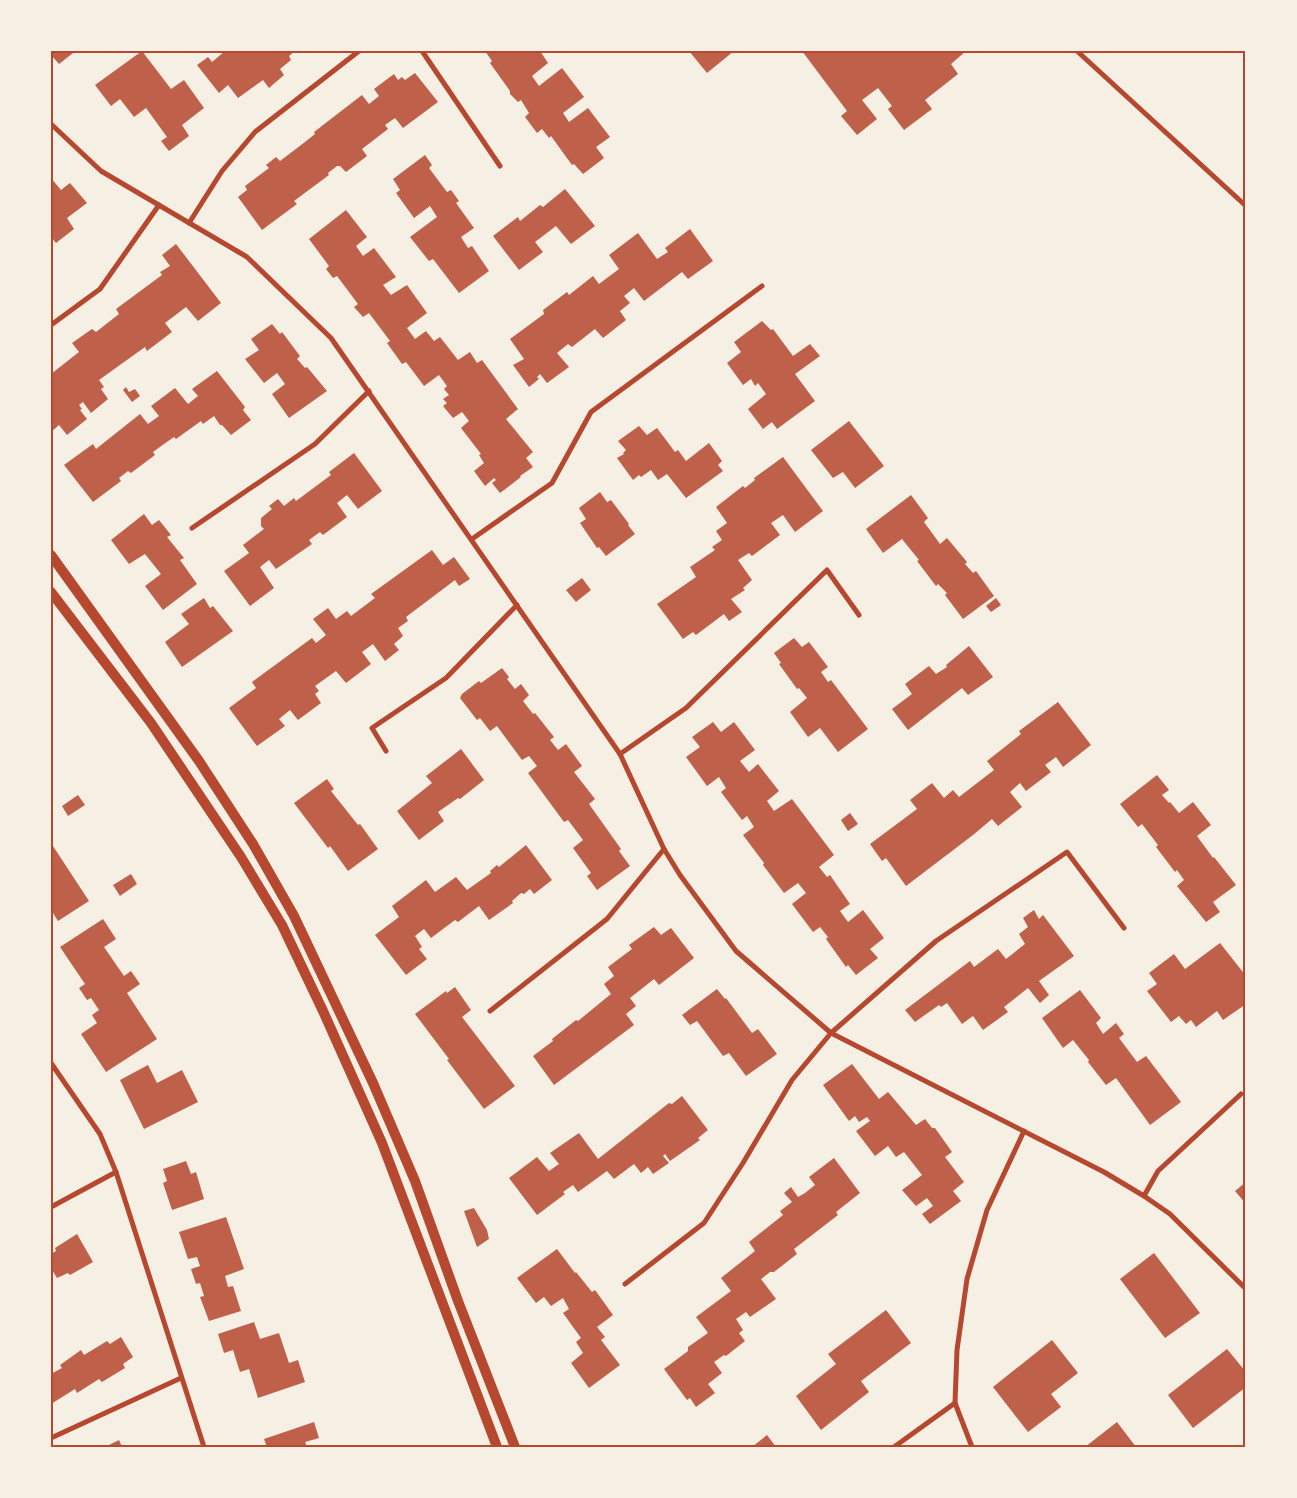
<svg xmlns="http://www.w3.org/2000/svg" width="1297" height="1498" viewBox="0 0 1297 1498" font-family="'DejaVu Sans',sans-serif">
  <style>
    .building { fill: #bf614a }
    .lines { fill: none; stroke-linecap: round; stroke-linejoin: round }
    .minor { stroke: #b5482f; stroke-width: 5 }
    .secondary { stroke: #b5482f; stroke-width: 10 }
    .neatline { fill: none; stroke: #b5482f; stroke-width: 2 }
  </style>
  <rect width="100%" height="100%" fill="#f6efe4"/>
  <g class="building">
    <path d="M51 51H71L73 53 59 64 51 55Z"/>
    <path d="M142 51 171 89 184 80 204 108 182 125 189 136 169 151 161 141 167 137 146 108 134 117 120 99 111 106 95 85Z"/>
    <path d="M225 51H295L289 56 291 60 280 69 284 75 269 88 263 80 238 98 228 85 219 93 197 65 208 57 212 62Z"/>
    <path d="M485 51H540L548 63 532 76 539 86 562 68 584 97 563 113 569 122 588 108 610 137 596 147 604 158 583 174 574 164 572 165 551 136 549 138 542 129 537 133 525 117 529 113 521 100 518 102 510 94V91L490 63 492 61Z"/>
    <path d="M689 51H734L707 73Z"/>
    <path d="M802 51H966L951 64 958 74 925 100 932 109 904 130 888 109 892 106 878 88 862 100 877 119 857 135 841 116 847 111Z"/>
    <path d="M415 73 438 102 403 128 395 118 385 125 388 129 362 149 367 156 346 172 340 166H337L328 173 329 175 294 201 297 204 262 230 238 197 247 190 245 186 269 168 266 165 276 157 280 161 305 142 315 134 314 132 362 95 369 104 379 96 374 89 394 74 398 80 402 77 405 80Z"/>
    <path d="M425 155 432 165 429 168 447 192 451 190 459 201 456 203 474 228 461 237 468 248 472 246 489 271 459 293 433 259 429 261 410 237 437 217 430 206 414 218 396 193 400 190 393 179Z"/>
    <path d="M51 178 61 190 70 183 87 203 67 218 74 229 56 243 51 237Z"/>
    <path d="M565 189 595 226 571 244 556 226 535 242 543 252 519 270 493 236 518 217 520 221 540 205 543 207Z"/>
    <path d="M346 210 367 237 356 246 363 256 374 248 396 277 383 285 391 295 407 285 427 313 407 328 415 339 426 331 434 341 440 337 458 360 470 352 477 363 482 360 518 409 506 419 533 452 526 458 533 467 520 476 521 477 500 493 492 483 496 480 494 478 485 486 474 471 484 463 479 455 481 454 461 428 469 421 462 412 453 418 443 406 447 403 443 399 449 395 444 389 447 386 439 375 424 386 406 362 402 364 387 343 390 341 369 313 363 317 354 307 358 304 337 276 333 278 326 269 329 266 309 239Z"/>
    <path d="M690 229 713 261 688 279 682 272 644 301 634 288 624 296 630 303 620 311 626 320 603 338 595 329 572 347 568 344 557 353 569 367 547 383 540 374 537 377 539 379 529 387 513 365 524 359 510 339 544 314 543 310 567 292 569 295 593 276 599 284 619 269 609 255 638 233 657 259 668 252 665 248Z"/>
    <path d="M176 244 221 303 198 321 186 307 165 323 172 332 147 351 145 347 99 380 104 387 101 389 108 399 91 413 83 402 79 405 82 409 80 410 87 419 67 435 59 425 51 432V374L79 352 72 343 92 329 96 332 119 314 116 309 162 275 160 272 170 266 162 255Z"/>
    <path d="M762 321 771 330 773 329 793 356 810 344 820 356 795 374 815 401 777 429 772 422 763 429 748 409 766 394 758 383 755 386 751 379 743 385 727 363 741 352 734 342Z"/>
    <path d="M272 324 280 334 282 332 300 356 297 359 305 368 307 367 327 391 289 418 272 394 285 384 277 373 264 383 245 359 259 350 251 339Z"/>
    <path d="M217 371 245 407 243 410 251 420 231 435 222 425H220L214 416 203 424 201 421 176 439 174 437 164 444 153 452 155 455 131 473 128 471 119 478 121 481 93 502 64 465 93 444 96 449 140 414 148 424 159 416 151 406 175 388 188 404 198 396 192 389Z"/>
    <path d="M126 387 129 392 135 389 140 396 132 402 123 390Z"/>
    <path d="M849 421 884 466 855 488 843 472 833 478 811 450Z"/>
    <path d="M639 426 647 435 657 428 675 452 678 450 686 461 709 443 722 461 718 465 723 471 686 498 667 474 658 480 651 470 641 477 639 475 633 480 617 458 624 454 623 453 626 450 618 441Z"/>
    <path d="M354 453 382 491 358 509 347 495 337 503 347 517 323 535 320 532 309 540 312 544 276 569 269 560 260 567 274 588 250 606 224 571 249 553 243 545 264 529 261 526V518L272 509 269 506 278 499 284 506 294 498 296 501 331 475 329 472Z"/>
    <path d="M783 457 823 511 795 532 783 515 771 523 780 535 752 556 749 553 738 560 752 580 743 588 745 590 731 599 742 612 729 621 724 614 696 635 693 632 683 639 657 604 696 577 690 567 715 550 712 547 722 540 716 531 727 523 716 507 743 486 745 488 755 480 754 478Z"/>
    <path d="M600 492 607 502 611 500 629 524 628 525 635 534 606 556 599 547 597 548 580 523 586 519 579 508Z"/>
    <path d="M911 495 928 518 924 522 940 544 947 538 967 562 965 564 973 573 976 571 994 596 963 619 945 595 947 593 938 584 936 586 917 561 919 560 902 539 883 553 866 529Z"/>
    <path d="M144 514 152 525 159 520 171 535 167 537 184 558 180 560 197 584 163 610 145 586 161 574 145 554 129 564 111 540Z"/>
    <path d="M432 550 443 565 454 557 470 579 459 586 455 580 406 617 408 621 398 628 403 636 394 644 399 650 385 661 373 644 362 652 371 664 346 683 336 671 315 686 319 691 315 694 321 703 298 720 290 710 279 719 285 726 257 746 229 708 256 688 252 682 312 638 316 643 326 635 313 619 328 608 336 619 347 611 351 616 375 598 371 594Z"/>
    <path d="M582 578 591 590 576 602 566 590Z"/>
    <path d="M204 598 210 608 213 606 233 631 182 667 165 642 189 624 181 614Z"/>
    <path d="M996 598 1001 605 991 612 986 606Z"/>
    <path d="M794 638 802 647 809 642 828 667 821 672 828 682 831 680 868 729 838 752 820 728 808 737 790 712 807 698 799 688 797 689 779 664 781 663 774 653Z"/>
    <path d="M969 646 993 677 968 695 962 688 908 730 892 709 912 694 905 684 929 666 936 674 947 667 946 665Z"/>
    <path d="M502 668 509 677 507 679 515 689 521 684 529 695 523 701 533 714 535 713 554 737 550 740 558 750 566 744 582 766 574 772 595 799 589 804 621 849 619 851 630 866 597 890 587 876 591 873 573 848 583 840 568 820 564 822 528 773 537 766 529 756 522 760 497 726 490 731 480 718 477 720 460 698 462 694 479 681 481 683Z"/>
    <path d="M1058 702 1091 745 1063 767 1056 757 1045 765 1051 772 1026 791 1020 783 1010 792 1022 807 998 826 992 819 973 835 906 886 886 858 882 861 870 844 917 809 910 800 932 783 944 798 953 790 959 797 994 770 987 761 1021 734 1019 731Z"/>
    <path d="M713 722 721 732 734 722 755 750 740 761 749 772 758 764 779 791 767 801 774 811 792 799 834 855 819 867 827 877 830 875 850 904 840 911 848 922 863 910 884 938 870 949 878 958 856 975 848 965 846 967 826 939 828 937 820 927 813 932 792 904 806 893 798 883 784 893 763 865 764 863 743 835 754 827 747 816 742 820 721 792 726 788 719 777 707 786 686 757 700 747 692 737Z"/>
    <path d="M461 749 484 780 460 799 458 798 438 812 444 821 419 840 397 811 432 783 426 776Z"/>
    <path d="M1157 775 1169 790 1162 795 1169 803 1170 802 1179 813 1193 802 1211 825 1197 836 1213 858 1214 857 1236 885 1213 902 1220 912 1206 922 1177 886 1184 880 1177 870 1175 872 1156 847 1158 845 1142 824 1138 827 1120 804Z"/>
    <path d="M327 779 334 789 331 791 358 825 360 824 378 849 348 871 330 846 328 848 294 803Z"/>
    <path d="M78 795 85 805 68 816 62 806Z"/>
    <path d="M850 813 858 824 848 831 841 820Z"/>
    <path d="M51 843 89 901 58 921 51 910Z"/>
    <path d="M526 845 552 880 534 894 530 889 524 894 521 893 512 901 513 903 489 920 479 906 458 922 455 920 431 938 424 929 415 936 422 947 419 949 427 959 406 975 375 935 399 917 392 906 426 880 435 892 456 877 467 890 491 873 490 871 497 865 499 867Z"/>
    <path d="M131 874 137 884 120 896 113 885Z"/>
    <path d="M1034 910 1039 919 1043 915 1074 956 1039 981 1049 995 1040 1003 1028 988 1004 1007 1008 1012 983 1030 973 1016 962 1024 947 1003 941 1007 939 1005 915 1022 905 1010 970 961 974 967 998 949 1006 959 1025 944 1019 934 1028 927 1023 918Z"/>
    <path d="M103 919 116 939 104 947 124 976 131 971 140 984 127 993 157 1039 106 1072 81 1034 97 1023 92 1015 99 1010 91 998 87 1000 79 988 85 984 60 947Z"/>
    <path d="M654 927 661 935 671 928 694 958 659 985 654 979 630 998 636 1006 626 1014 634 1025 554 1085 533 1056 553 1041 552 1039 576 1020 578 1021 611 994 604 984 614 976 608 967 632 949 629 945Z"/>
    <path d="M1220 943 1246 976V1004L1223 1020 1217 1011 1196 1027 1191 1020 1186 1024 1179 1016 1171 1022 1147 991 1157 984 1149 973 1174 954 1185 969Z"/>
    <path d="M455 987 471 1010 462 1017 515 1086 484 1109 447 1060 449 1059 415 1014 446 991 447 993Z"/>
    <path d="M717 989 725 999 726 998 752 1033 758 1029 777 1054 746 1076 729 1053 723 1056 697 1021 690 1025 682 1015Z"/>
    <path d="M1080 990 1101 1018 1096 1023 1103 1034 1116 1023 1124 1034 1119 1038 1137 1062 1146 1056 1181 1102 1150 1125 1116 1078 1106 1085 1088 1062 1089 1060 1073 1040 1063 1048 1042 1018Z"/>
    <path d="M852 1064 879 1099 888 1092 916 1125 925 1119 932 1128H935L952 1152 945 1157 964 1182 953 1191 961 1201 930 1224 922 1214 933 1206 927 1198 916 1206 902 1190 922 1175 904 1152 896 1157 888 1146 875 1156 856 1131 870 1121 867 1117 859 1122 855 1116 849 1121 823 1085Z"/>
    <path d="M148 1065 157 1083 182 1070 198 1102 144 1129 120 1080Z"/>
    <path d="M682 1096 708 1130 698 1138 700 1140 670 1161 665 1154 663 1156 669 1163 653 1174 648 1167 641 1173 634 1164 614 1179 607 1171 578 1192 573 1185 563 1192 565 1194 537 1215 509 1178 537 1157 549 1171 559 1164 550 1153 579 1133 598 1159 669 1103 672 1104Z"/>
    <path d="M834 1158 860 1193 836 1212 838 1215 794 1249 797 1254 774 1272H770L761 1279 776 1299 750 1317 746 1312 736 1319 743 1330 739 1333 745 1341 726 1356 724 1355 714 1362 722 1373 708 1384 715 1393 696 1407 690 1398 687 1400 664 1369 688 1351V1347L708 1333 696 1317 731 1291 721 1278 755 1251 749 1242 783 1215 780 1211 792 1202 784 1193 791 1187 798 1197 805 1193 815 1185 809 1177Z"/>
    <path d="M186 1161 191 1174 196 1172 204 1199 172 1210 163 1183 167 1181 163 1169Z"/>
    <path d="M1246 1182V1204L1235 1191Z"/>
    <path d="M474 1208 487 1230 489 1239 477 1247 464 1211Z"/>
    <path d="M226 1217 244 1269 225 1276 228 1287 233 1286 241 1311 209 1321 200 1297 204 1296 200 1283 196 1284 191 1269 200 1266 197 1257 188 1259 179 1232Z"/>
    <path d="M77 1234 93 1262 70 1275 68 1273 57 1278 51 1268V1254L56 1251 55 1248Z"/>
    <path d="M557 1249 575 1273 576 1272 592 1292 595 1290 613 1315 597 1327 605 1337 601 1340 620 1365 589 1388 571 1363 583 1353 576 1342 581 1338 563 1313 569 1309 563 1298 551 1306 544 1297 536 1303 517 1278Z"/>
    <path d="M1154 1253 1200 1313 1165 1338 1120 1279Z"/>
    <path d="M886 1310 911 1343 861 1381 869 1392 821 1430 796 1396 836 1364 828 1354Z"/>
    <path d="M254 1322 260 1339 279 1333 289 1363 298 1360 305 1382 258 1398 249 1369 240 1372 233 1350 224 1353 218 1334Z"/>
    <path d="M121 1337 133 1357 123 1364 125 1368 102 1382 99 1379 77 1393 75 1389 51 1404V1374L62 1368 60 1365 81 1350 84 1355 107 1341 110 1344Z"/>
    <path d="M1052 1340 1078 1373 1051 1394 1061 1407 1028 1432 993 1387Z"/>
    <path d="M1227 1349 1246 1372V1387L1193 1428 1168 1395Z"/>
    <path d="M314 1422 319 1438 305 1442 307 1447H267L264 1439Z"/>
    <path d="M1117 1422 1136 1447H1085Z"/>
    <path d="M767 1435 776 1447H752Z"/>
    <path d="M119 1440 122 1447H105Z"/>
  </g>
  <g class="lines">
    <g class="minor">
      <path d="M422 51 500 166"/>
      <path d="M1077 51 1246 206"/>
      <path d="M51 124 101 171 247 257 331 338 620 754 664 849 680 875 736 951 831 1033 1104 1172 1144 1196 1170 1214 1246 1289"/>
      <path d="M189 223 222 171 255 132 359 51"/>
      <path d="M51 325 100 289 159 205"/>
      <path d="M192 528 315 444 369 391"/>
      <path d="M472 539 552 483 591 412 762 286"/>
      <path d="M386 751 372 728 446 678 517 605"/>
      <path d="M620 754 686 708 827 570 859 615"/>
      <path d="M490 1011 607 919 664 849"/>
      <path d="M51 1063 100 1134 116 1172 204 1447"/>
      <path d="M1144 1196 1158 1171 1241 1094"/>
      <path d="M51 1207 116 1172"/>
      <path d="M625 1284 704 1223 743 1163 792 1080 831 1033 936 941 1067 852 1124 928"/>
      <path d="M51 1438 181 1378"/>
      <path d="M894 1447 955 1403"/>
      <path d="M972 1447 955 1403 957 1350 967 1279 987 1210 1024 1131"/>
    </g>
    <g class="secondary">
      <path d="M51 555 199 761 253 844 294 916 373 1083 415 1181 458 1301 515 1447"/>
      <path d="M51 592 151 723 241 857 282 925 323 1011 382 1143 497 1447"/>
    </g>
  </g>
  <rect width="1297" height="1498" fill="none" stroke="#f6efe4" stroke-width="105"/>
  <rect x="52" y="52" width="1192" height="1394" class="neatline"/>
</svg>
